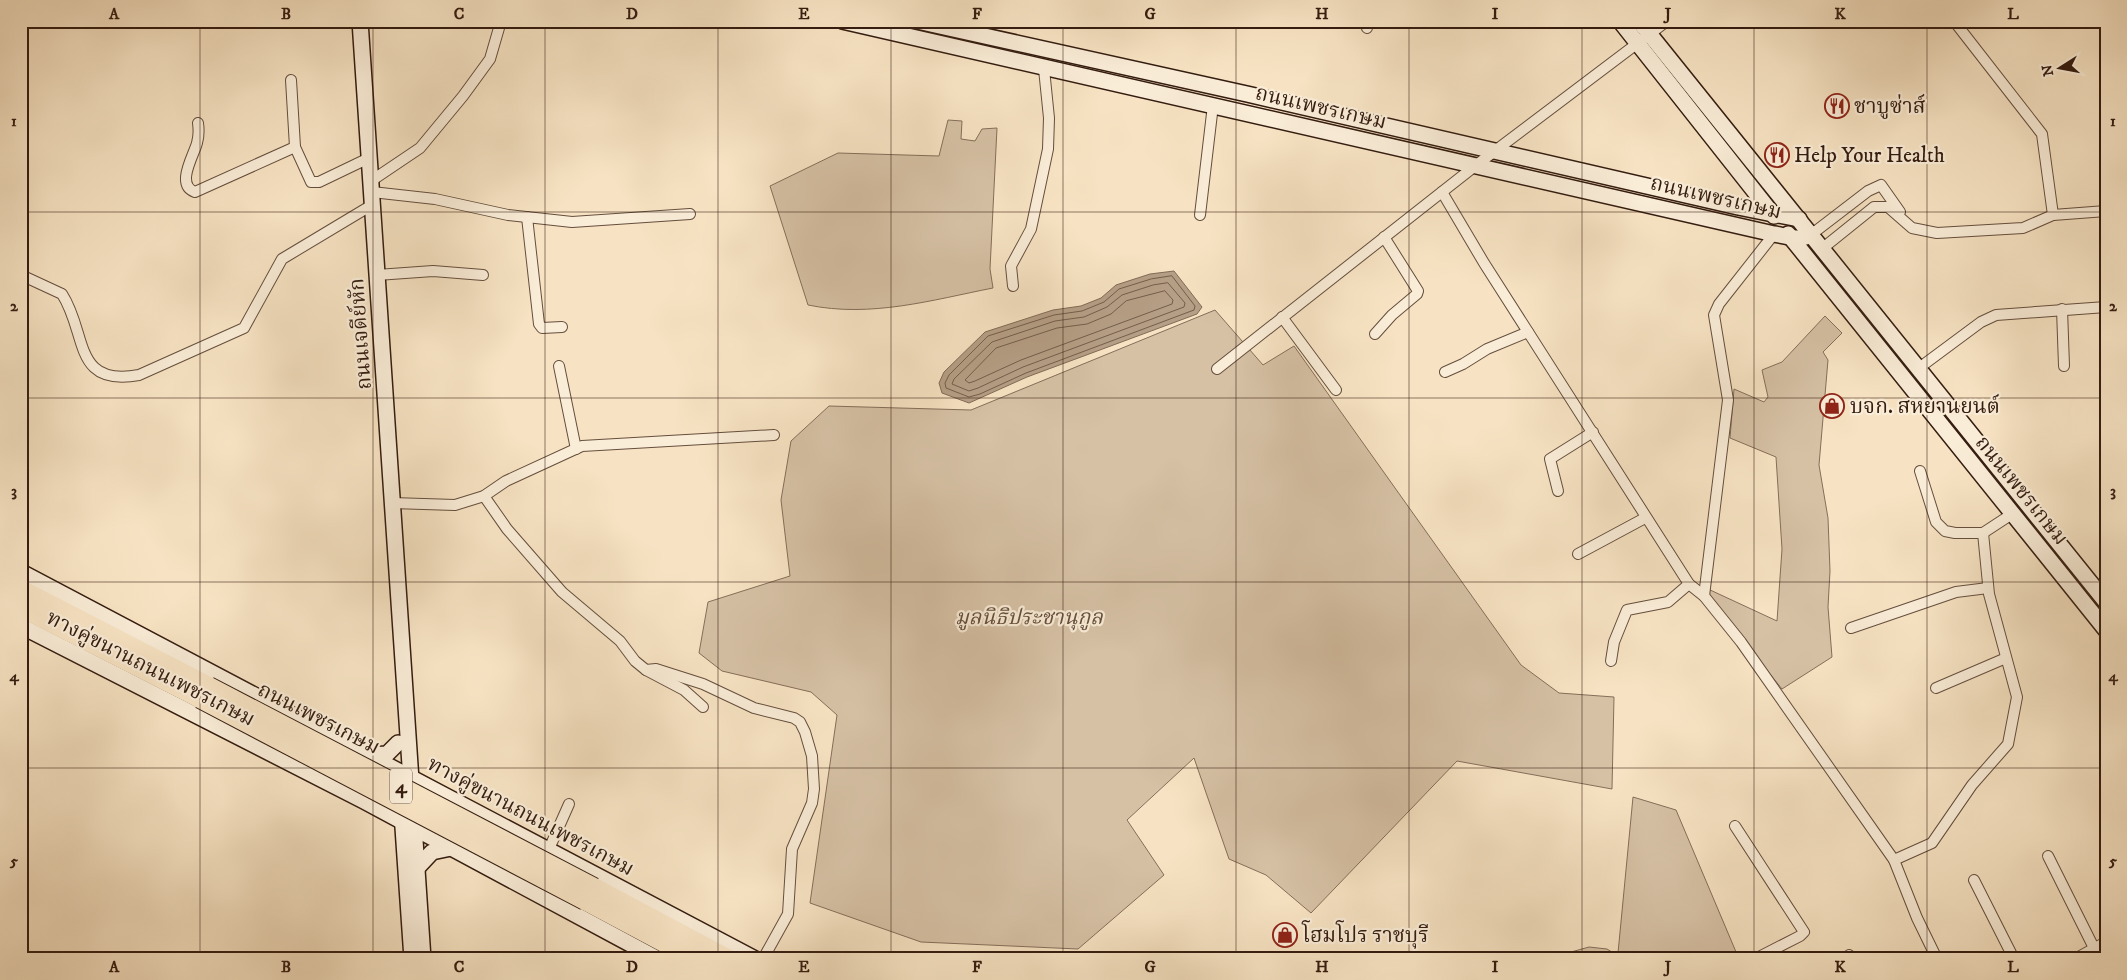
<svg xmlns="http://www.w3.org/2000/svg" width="2127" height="980" viewBox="0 0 2127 980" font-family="'IM FELL DW Pica','Noto Serif Thai',serif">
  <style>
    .green { fill: #d6c1a5; stroke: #856e5a }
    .water { fill: #b59f86; stroke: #816b57 }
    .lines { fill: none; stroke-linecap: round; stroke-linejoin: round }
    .shore { stroke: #745e4b; stroke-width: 1 }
    .minor-casing { stroke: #654e3d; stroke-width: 12 }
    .secondary-casing { stroke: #341c10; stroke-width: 18 }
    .trunk-casing { stroke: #341c10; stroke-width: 20 }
    .minor { stroke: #faedd8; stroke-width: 10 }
    .secondary { stroke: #faedd8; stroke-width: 15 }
    .trunk { stroke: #f7e3c3; stroke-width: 18 }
    .trunk-bridge-casing { stroke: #341c10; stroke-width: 20; stroke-linecap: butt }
    .trunk-bridge { stroke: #f7e3c3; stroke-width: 18 }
    .grid { fill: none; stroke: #341c10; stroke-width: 1; stroke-opacity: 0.55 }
    .labels { text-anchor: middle; stroke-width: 4.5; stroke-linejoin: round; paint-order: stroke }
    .shield { fill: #faedd8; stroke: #6f5b4c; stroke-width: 1 }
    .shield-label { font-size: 20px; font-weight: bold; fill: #341c10 }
    .poi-label { font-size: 21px; fill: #341c10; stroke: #faedd8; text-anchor: start }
    .street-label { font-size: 21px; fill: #341c10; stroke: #faedd8 }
    .park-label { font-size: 21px; font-style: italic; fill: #654e3d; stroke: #faedd8 }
    .neatline { fill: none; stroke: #341c10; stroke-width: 2 }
    .grid-label { font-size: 16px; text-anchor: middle; font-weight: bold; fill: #341c10 }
  </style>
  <rect width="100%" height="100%" fill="#f7e3c3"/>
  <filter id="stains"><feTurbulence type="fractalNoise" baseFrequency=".004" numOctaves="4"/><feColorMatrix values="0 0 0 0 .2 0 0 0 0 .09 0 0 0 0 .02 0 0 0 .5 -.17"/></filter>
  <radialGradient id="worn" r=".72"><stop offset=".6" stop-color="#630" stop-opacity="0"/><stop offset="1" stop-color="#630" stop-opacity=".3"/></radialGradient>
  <g class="green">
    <path d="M948 120 962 121 961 139 975 141 982 129 997 128 990 269 993 288C932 300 871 318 808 305L770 186 838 153 939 156Z"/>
    <path d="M1215 310 1263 365 1294 346 1521 665 1559 693 1614 697 1612 789 1457 761 1311 913 1266 875 1229 859 1194 758 1127 820 1164 875 1078 949 921 942 810 903 837 715 811 692 722 671 699 653 708 602 790 576 781 500 791 441 829 406 971 410Z"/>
    <path d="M1825 316 1842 333 1823 352 1828 360 1819 465 1828 518 1830 571 1828 607 1832 657 1782 689 1708 597V589L1777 621 1782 549 1776 457 1730 438 1734 389 1764 402 1768 397 1762 370 1782 362Z"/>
    <path d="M1633 797 1676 810 1739 959H1680L1618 953Z"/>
    <path d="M1589 947 1607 949 1623 959H1546Z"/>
  </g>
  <path class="water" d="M1174 271 1202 307 1197 314 1027 377 969 403 942 393 939 383 944 372 985 332 1053 310 1081 306 1101 298 1116 285 1150 274Z"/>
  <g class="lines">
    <g class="shore">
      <path d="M1172 276 1195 306 1194 310 1026 373 980 394 969 397 946 388 945 383 949 375 988 336 1054 315 1082 311 1104 302 1119 289 1151 279Z"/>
      <path d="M1168 283 1185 303 1184 307 1023 367 978 388 969 391 952 384 954 379 992 342 1055 321 1084 317 1107 307 1122 295 1153 285Z"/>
      <path d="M1165 291 1173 300 1172 304 1021 360 975 381 969 383 965 380 996 348 1057 328 1087 324 1111 314 1126 301Z"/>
    </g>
    <defs>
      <g id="minor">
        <path d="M1954 21 2042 134 2053 215"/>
        <path d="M1367 28 1368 21"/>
        <path d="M291 80 295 147 311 182H319L369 158"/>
        <path d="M198 123C199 130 199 136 197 143 194 155 175 185 195 192L295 147"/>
        <path d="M371 181 420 148 463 96 490 59 501 21"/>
        <path d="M372 192 435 199 508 215 572 222 690 214"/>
        <path d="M1442 192 1484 263 1689 584 1704 596 1741 642 1894 860 1917 918 1937 959"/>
        <path d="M1200 215 1213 105"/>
        <path d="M527 217 539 324 542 328 562 327"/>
        <path d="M1812 234 1868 191 1881 185 1900 212"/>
        <path d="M1823 248 1874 207H1888L1912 228 1937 233 2023 228 2053 215 2106 211"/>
        <path d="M21 275 62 294C88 334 72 387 139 375L244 328 282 259 372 205"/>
        <path d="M377 275 433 271 483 275"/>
        <path d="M1013 286 1011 266 1031 229 1048 149 1049 118 1044 69"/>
        <path d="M2062 309 2064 366"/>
        <path d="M1282 317 1336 390"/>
        <path d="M1375 334 1392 315 1417 294 1418 291 1384 237"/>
        <path d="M559 366 576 449"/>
        <path d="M1919 368 1981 322 1996 315 2106 307"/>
        <path d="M1217 369 1475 166 1667 21"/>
        <path d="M1445 372 1463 364 1487 349 1528 332"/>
        <path d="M1920 471 1936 522 1945 531 1955 533H1983L2012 514"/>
        <path d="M1558 491 1550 459 1593 432"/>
        <path d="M484 496 507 529 562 592 620 641 635 661 646 670 684 690 703 707"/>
        <path d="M392 503 455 505 484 496 506 481 582 446 774 435"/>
        <path d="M1578 554 1645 518"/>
        <path d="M1704 596 1728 400 1714 315 1719 304 1774 234"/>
        <path d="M1851 628 1956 592 1988 588"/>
        <path d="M1611 661 1614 642 1627 610 1668 602 1689 584"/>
        <path d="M646 670 656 669 703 684 754 708 794 718 800 722 805 732 812 756 814 789 812 803 792 849 788 914 763 959"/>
        <path d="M1936 688 2006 658"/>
        <path d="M1735 826 1804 932 1800 936 1755 959"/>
        <path d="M549 849 569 804"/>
        <path d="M2048 856 2094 948"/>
        <path d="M1894 860 1932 843 1972 785 2008 744 2017 697 1989 594 1983 533"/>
        <path d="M1974 880 2014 959"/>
        <path d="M1849 955 1851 959"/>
        <path d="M2075 959 2106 942"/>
      </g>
      <g id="secondary">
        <path d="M360 21 423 959"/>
        <path d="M842 21 1774 234C1787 236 1800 242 1812 234"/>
        <path d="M917 21 1247 94 1738 207 1799 219"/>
        <path d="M1620 21 1774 216"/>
        <path d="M1639 21 2106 602"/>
        <path d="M1788 234 2106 630"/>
        <path d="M21 572 755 959"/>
        <path d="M21 626 364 801 658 959"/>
        <path d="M369 755 387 754 398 743"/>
        <path d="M402 813 412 959"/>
        <path d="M417 868 432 852 451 848"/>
      </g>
      <g id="trunk">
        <path d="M21 589 209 686"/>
        <path d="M21 608 200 699"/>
        <path d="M594 887 729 959"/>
        <path d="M585 901 694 959"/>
      </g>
    </defs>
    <use href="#minor" class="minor-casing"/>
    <use href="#secondary" class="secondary-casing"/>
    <use href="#trunk" class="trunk-casing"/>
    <use href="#minor" class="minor"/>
    <use href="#secondary" class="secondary"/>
    <use href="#trunk" class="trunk"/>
    <defs>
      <g id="trunk-bridge">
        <path d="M209 686 594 887"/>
        <path d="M200 699 585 901"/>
      </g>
    </defs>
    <use href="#trunk-bridge" class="trunk-bridge-casing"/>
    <use href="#trunk-bridge" class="trunk-bridge"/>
  </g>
  <path class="grid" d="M200 21V959M373 21V959M545 21V959M718 21V959M891 21V959M1063 21V959M1236 21V959M1409 21V959M1582 21V959M1754 21V959M1927 21V959M21 212H2106M21 398H2106M21 582H2106M21 768H2106"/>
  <defs>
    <symbol id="restaurant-ring" viewBox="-11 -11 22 22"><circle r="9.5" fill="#faedd8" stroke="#8f2418" stroke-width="1.5"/><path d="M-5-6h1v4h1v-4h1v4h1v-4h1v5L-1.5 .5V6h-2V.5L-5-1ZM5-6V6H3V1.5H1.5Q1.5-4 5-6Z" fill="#8f2418"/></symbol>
    <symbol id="shop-ring" viewBox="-11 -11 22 22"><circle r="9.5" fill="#faedd8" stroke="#8f2418" stroke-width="1.5"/><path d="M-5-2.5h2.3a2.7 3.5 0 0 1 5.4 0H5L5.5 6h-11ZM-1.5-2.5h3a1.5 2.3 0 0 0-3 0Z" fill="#8f2418"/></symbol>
  </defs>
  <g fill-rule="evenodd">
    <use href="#restaurant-ring" x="1823" y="92" width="28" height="28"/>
    <use href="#restaurant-ring" x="1763" y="141" width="28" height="28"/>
    <use href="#shop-ring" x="1818" y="392" width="28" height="28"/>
    <use href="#shop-ring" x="1271" y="921" width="28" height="28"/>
  </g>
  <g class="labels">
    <rect class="shield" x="390" y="768.5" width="22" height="35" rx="4"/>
    <g class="shield-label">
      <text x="401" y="793">4</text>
    </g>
    <g class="poi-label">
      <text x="1854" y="113">ชาบูซ่าส์</text>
      <text x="1794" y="162">Help Your Health</text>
      <text x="1850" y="413">บจก. สหยานยนต์</text>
      <text x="1302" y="942">โฮมโปร ราชบุรี</text>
    </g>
    <g class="street-label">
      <text transform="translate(1321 107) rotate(13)" y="7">ถนนเพชรเกษม</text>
      <text transform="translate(1716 197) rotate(13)" y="7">ถนนเพชรเกษม</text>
      <text transform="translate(360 334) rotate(-94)" y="7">ถนนเจดีย์หัก</text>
      <text transform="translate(2022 490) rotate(51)" y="7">ถนนเพชรเกษม</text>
      <text transform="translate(151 668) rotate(27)" y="7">ทางคู่ขนานถนนเพชรเกษม</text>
      <text transform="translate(319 718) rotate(27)" y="7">ถนนเพชรเกษม</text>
      <text transform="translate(531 816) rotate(28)" y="7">ทางคู่ขนานถนนเพชรเกษม</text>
    </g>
    <g class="park-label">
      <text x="1029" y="624">มูลนิธิประชานุกูล</text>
    </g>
  </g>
  <rect width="2127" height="980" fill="none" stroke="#f7e3c3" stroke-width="55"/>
  <g transform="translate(2060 68) rotate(259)" stroke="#faedd8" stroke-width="4" paint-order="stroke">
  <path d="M0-4L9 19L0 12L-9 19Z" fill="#341c10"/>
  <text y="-8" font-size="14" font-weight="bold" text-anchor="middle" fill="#341c10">N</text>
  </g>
  <rect x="28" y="28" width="2072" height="924" class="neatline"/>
  <g class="grid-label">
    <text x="114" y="19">A</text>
    <text x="286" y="19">B</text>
    <text x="459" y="19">C</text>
    <text x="632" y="19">D</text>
    <text x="804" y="19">E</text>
    <text x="977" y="19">F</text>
    <text x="1150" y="19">G</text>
    <text x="1322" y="19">H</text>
    <text x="1495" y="19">I</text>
    <text x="1668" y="19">J</text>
    <text x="1840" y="19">K</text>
    <text x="2013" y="19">L</text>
    <text x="14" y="126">1</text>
    <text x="2113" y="126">1</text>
    <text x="14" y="311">2</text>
    <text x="2113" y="311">2</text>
    <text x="14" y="496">3</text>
    <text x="2113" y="496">3</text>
    <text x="14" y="681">4</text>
    <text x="2113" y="681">4</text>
    <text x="14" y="866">5</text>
    <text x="2113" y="866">5</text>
    <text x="114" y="972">A</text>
    <text x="286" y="972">B</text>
    <text x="459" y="972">C</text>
    <text x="632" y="972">D</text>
    <text x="804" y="972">E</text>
    <text x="977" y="972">F</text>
    <text x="1150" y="972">G</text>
    <text x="1322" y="972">H</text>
    <text x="1495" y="972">I</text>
    <text x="1668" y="972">J</text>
    <text x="1840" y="972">K</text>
    <text x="2013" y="972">L</text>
  </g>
  <rect width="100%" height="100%" filter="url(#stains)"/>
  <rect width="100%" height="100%" fill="url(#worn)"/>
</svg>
